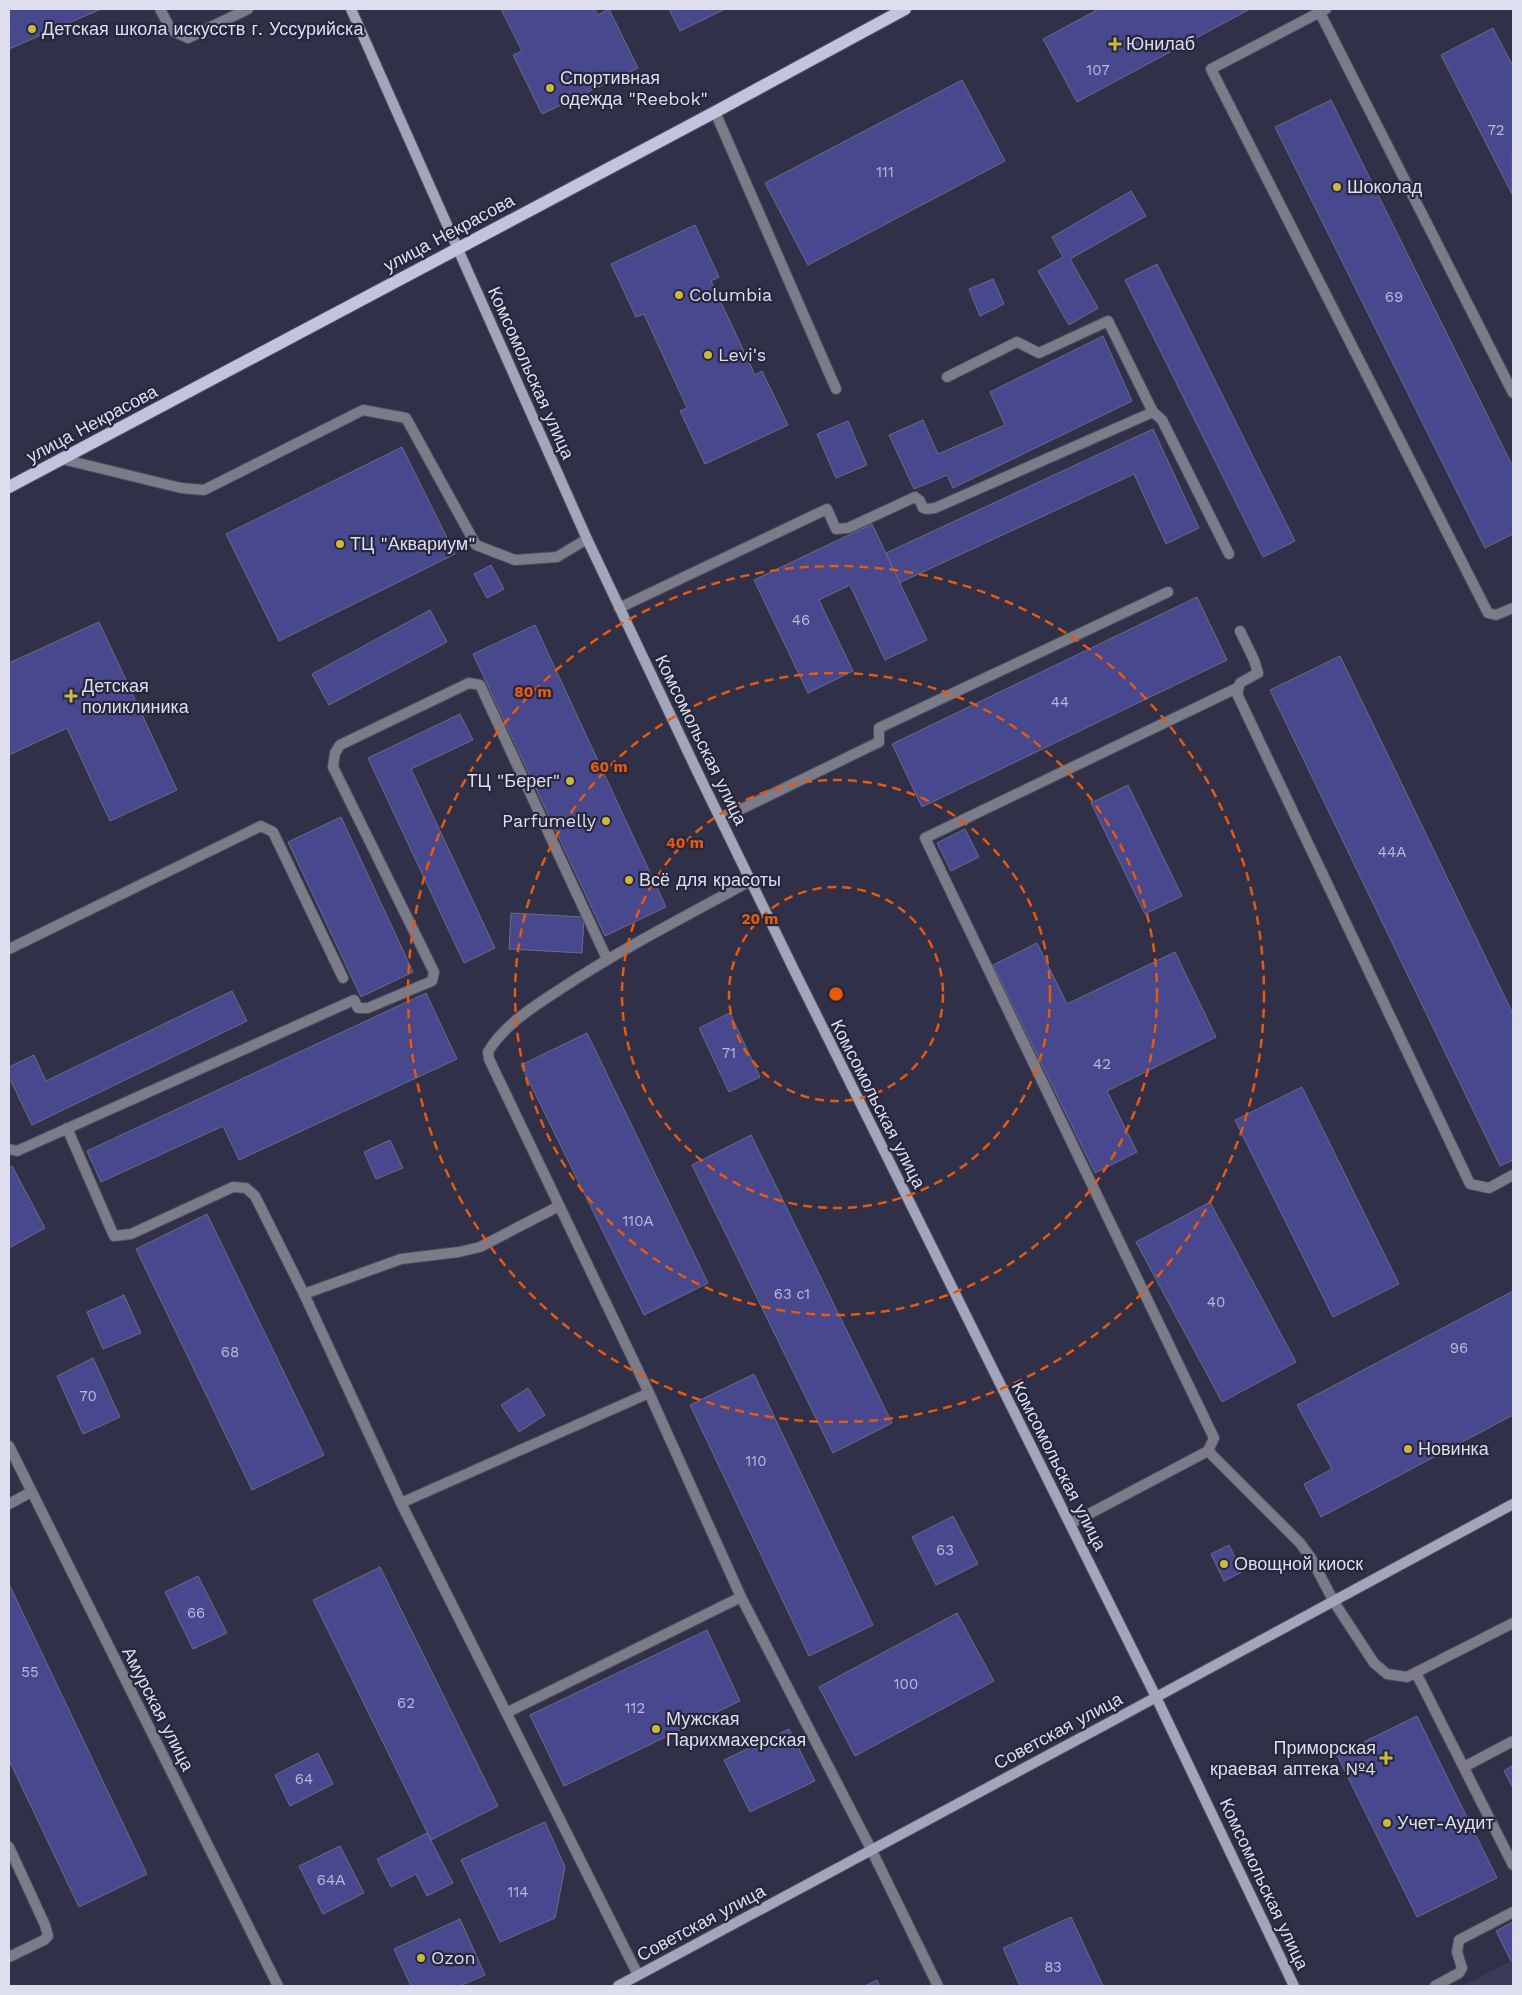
<svg xmlns="http://www.w3.org/2000/svg" width="1522" height="1995" viewBox="0 0 1522 1995" font-family="'Work Sans',sans-serif">
  <style>
    .built { fill: #393b58 }
    .building { fill: #48488e; stroke: #696c86 }
    .lines { fill: none; stroke-linecap: round; stroke-linejoin: round }
    .lane-casing { stroke: #4c4d63; stroke-width: 12 }
    .street-casing { stroke: #4c4d63; stroke-width: 12 }
    .secondary-casing { stroke: #4c4d63; stroke-width: 12 }
    .primary-casing { stroke: #4c4d63; stroke-width: 14 }
    .lane { stroke: #7b7c88; stroke-width: 10 }
    .street { stroke: #7b7c88; stroke-width: 10 }
    .secondary { stroke: #a3a5b8; stroke-width: 10 }
    .primary { stroke: #c1c4dc; stroke-width: 12 }
    .ring { fill: none; stroke: #e8590c; stroke-width: 2.5; stroke-dasharray: 9 6 }
    .poi-dot { fill: #ccb939; stroke: #26273d; stroke-width: 2 }
    .labels { text-anchor: middle; stroke-width: 4.5; stroke-linejoin: round; paint-order: stroke }
    .number-label { font-size: 15px; fill: #b8b9d6 }
    .poi-label { font-size: 18px; fill: #dedfee; stroke: #26273d; text-anchor: start }
    .street-label { font-size: 18px; fill: #dedfee; stroke: #26273d }
    .centre { fill: #e8590c; stroke: #26273d; stroke-width: 2.5 }
    .ring-label { font-size: 15px; text-anchor: middle; font-weight: bold; fill: #e8590c; stroke: #26273d; stroke-width: 4.5; stroke-linejoin: round; paint-order: stroke }
  </style>
  <rect width="100%" height="100%" fill="#303148"/>
  <path class="built" d="M1513 1960V1986H1467L1466 1984Z"/>
  <g class="building">
    <path d="M9 9H101L9 49Z"/>
    <path d="M501 9H594L598 15 609 9 638 68 542 114 513 55 522 51Z"/>
    <path d="M669 9H725L680 31Z"/>
    <path d="M1099 9H1250L1077 102 1043 39Z"/>
    <path d="M1493 28 1513 66 1512 194 1441 55Z"/>
    <path d="M962 80 1005 161 808 265 765 183Z"/>
    <path d="M1331 100 1513 467V534L1485 548 1275 127Z"/>
    <path d="M1131 191 1146 216 1070 259 1098 308 1069 325 1038 271 1063 257 1052 237Z"/>
    <path d="M695 225 719 277 711 281 755 375 762 371 788 425 705 464 680 411 687 408 644 314 636 317 611 264Z"/>
    <path d="M1157 264 1295 541 1263 557 1125 280Z"/>
    <path d="M993 279 1004 304 980 316 969 289Z"/>
    <path d="M1103 336 1132 401 953 488 947 475 914 489 889 435 923 420 938 454 1005 425 990 392Z"/>
    <path d="M848 421 867 465 836 478 817 434Z"/>
    <path d="M1153 429 1199 528 1166 544 1134 474 899 583 886 553Z"/>
    <path d="M402 447 455 554 279 641 226 534Z"/>
    <path d="M872 524 927 640 885 660 850 585 819 600 853 671 808 693 754 580Z"/>
    <path d="M491 565 504 589 487 598 474 574Z"/>
    <path d="M1197 597 1227 660 922 807 892 744Z"/>
    <path d="M430 610 447 642 329 705 312 674Z"/>
    <path d="M99 622 177 790 110 821 67 728 9 755V663Z"/>
    <path d="M535 625 666 907 605 936 473 654Z"/>
    <path d="M1340 656 1513 1014V1160L1500 1166 1270 690Z"/>
    <path d="M460 714 473 740 411 769 495 948 464 963 368 758Z"/>
    <path d="M1128 785 1182 896 1145 914 1091 803Z"/>
    <path d="M341 817 413 972 361 997 288 842Z"/>
    <path d="M965 829 979 857 951 871 937 843Z"/>
    <path d="M511 913 584 917 582 953 509 949Z"/>
    <path d="M1037 943 1067 1004 1175 952 1216 1037 1107 1091 1137 1152 1095 1173 993 965Z"/>
    <path d="M232 991 247 1021 32 1125 9 1077V1067L34 1055 46 1081Z"/>
    <path d="M426 993 457 1059 239 1160 223 1126 101 1182 87 1151Z"/>
    <path d="M730 1013 760 1077 729 1092 699 1028Z"/>
    <path d="M587 1033 708 1283 644 1315 521 1065Z"/>
    <path d="M1302 1087 1399 1284 1333 1317 1235 1120Z"/>
    <path d="M751 1135 892 1423 833 1453 692 1165Z"/>
    <path d="M390 1140 403 1168 376 1179 364 1152Z"/>
    <path d="M12 1166 45 1228 9 1248V1168Z"/>
    <path d="M1210 1202 1296 1362 1222 1402 1136 1242Z"/>
    <path d="M207 1214 324 1455 252 1490 136 1249Z"/>
    <path d="M1513 1291V1415L1321 1517 1304 1484 1332 1469 1297 1405Z"/>
    <path d="M124 1295 141 1333 103 1349 87 1312Z"/>
    <path d="M93 1358 120 1417 83 1434 57 1376Z"/>
    <path d="M754 1374 873 1625 809 1656 690 1405Z"/>
    <path d="M528 1388 545 1415 519 1432 501 1405Z"/>
    <path d="M953 1516 978 1564 936 1585 912 1537Z"/>
    <path d="M1229 1545 1242 1572 1224 1581 1211 1554Z"/>
    <path d="M380 1567 498 1806 431 1840 313 1600Z"/>
    <path d="M198 1576 227 1633 193 1649 165 1592Z"/>
    <path d="M9 1584 147 1874 79 1907 9 1760Z"/>
    <path d="M957 1613 994 1681 855 1756 819 1687Z"/>
    <path d="M707 1630 740 1701 564 1786 530 1715Z"/>
    <path d="M1417 1716 1497 1878 1417 1917 1337 1755Z"/>
    <path d="M789 1729 815 1781 750 1812 724 1760Z"/>
    <path d="M318 1753 333 1784 290 1806 275 1775Z"/>
    <path d="M1513 1765V1788L1504 1771Z"/>
    <path d="M545 1822 565 1867 555 1918 500 1942 461 1860Z"/>
    <path d="M427 1833 453 1883 427 1896 416 1874 391 1887 377 1859Z"/>
    <path d="M340 1846 364 1893 323 1914 299 1866Z"/>
    <path d="M1071 1917 1103 1986H1020L1003 1948Z"/>
    <path d="M460 1919 485 1975 460 1986H411L394 1949Z"/>
    <path d="M1513 1922V1960L1511 1961 1496 1931Z"/>
    <path d="M877 1980 880 1986H865Z"/>
  </g>
  <g class="lines">
    <defs>
      <g id="lane">
        <path d="M160 9 171 30 188 38 248 9"/>
        <path d="M1326 9 1211 69 1488 613 1496 615 1513 608"/>
        <path d="M715 112 836 389"/>
        <path d="M947 377 1017 342 1039 353 1108 321 1153 412"/>
        <path d="M62 459 181 488 204 490 363 410 406 418 476 545 515 560 557 557 587 539"/>
        <path d="M619 608 827 509 836 529 848 528 915 497 920 501 923 508 927 509 935 508 1153 412 1162 420 1229 554"/>
        <path d="M1240 631 1254 660 1258 673 1240 683 1237 694 1470 1184 1489 1188 1513 1175"/>
        <path d="M721 819 879 742V728L1168 592"/>
        <path d="M750 881C688 915 625 947 565 986 538 1004 505 1023 488 1052L489 1059 649 1393 741 1597 871 1849 938 1986"/>
        <path d="M9 949 261 826 273 832 343 978"/>
        <path d="M67 1128 114 1236 131 1234 233 1187 246 1188 255 1196 304 1294 401 1503 638 1975"/>
        <path d="M9 1149 17 1151 354 1000 358 1008H368L432 981 434 972 333 767 335 753 340 745 469 683 480 685 607 959"/>
        <path d="M304 1294 401 1259 459 1252 480 1247 559 1206"/>
        <path d="M1208 1451 1300 1543 1311 1558 1334 1602 1374 1663 1387 1674 1407 1677 1513 1623"/>
        <path d="M401 1503 649 1393"/>
        <path d="M9 1504 31 1492"/>
        <path d="M1070 1524 1208 1451 1214 1438 925 838 1237 688"/>
        <path d="M1416 1673 1513 1865"/>
        <path d="M508 1712 741 1597"/>
        <path d="M1464 1767 1513 1741"/>
        <path d="M9 1847 45 1925 48 1936 44 1940 9 1957"/>
        <path d="M1435 1986 1459 1973 1462 1968 1457 1952 1459 1940 1513 1912"/>
      </g>
      <g id="street">
        <path d="M1318 9 1513 393"/>
        <path d="M9 1446 278 1986"/>
      </g>
      <g id="secondary">
        <path d="M351 9 587 539 696 769 796 974 1156 1697 1294 1986"/>
        <path d="M618 1986C916 1825 1216 1667 1513 1504"/>
      </g>
      <path id="primary" d="M9 487 715 112 905 9"/>
    </defs>
    <use href="#lane" class="lane-casing"/>
    <use href="#street" class="street-casing"/>
    <use href="#secondary" class="secondary-casing"/>
    <use href="#primary" class="primary-casing"/>
    <use href="#lane" class="lane"/>
    <use href="#street" class="street"/>
    <use href="#secondary" class="secondary"/>
    <use href="#primary" class="primary"/>
  </g>
  <g class="ring">
    <circle cx="836" cy="994" r="107"/>
    <circle cx="836" cy="994" r="214"/>
    <circle cx="836" cy="994" r="321"/>
    <circle cx="836" cy="994" r="428"/>
  </g>
  <g class="poi-dot">
    <circle cx="32" cy="29" r="5"/>
    <path d="M1112.5 36.5h5v5h5v5h-5v5h-5v-5h-5v-5h5z"/>
    <circle cx="550" cy="88" r="5"/>
    <circle cx="1337" cy="187" r="5"/>
    <circle cx="679" cy="295" r="5"/>
    <circle cx="708" cy="355" r="5"/>
    <circle cx="340" cy="544" r="5"/>
    <path d="M68.5 688.5h5v5h5v5h-5v5h-5v-5h-5v-5h5z"/>
    <circle cx="570" cy="781" r="5"/>
    <circle cx="606" cy="821" r="5"/>
    <circle cx="629" cy="880" r="5"/>
    <circle cx="1408" cy="1449" r="5"/>
    <circle cx="1224" cy="1564" r="5"/>
    <circle cx="656" cy="1729" r="5"/>
    <path d="M1383.5 1750.5h5v5h5v5h-5v5h-5v-5h-5v-5h5z"/>
    <circle cx="1387" cy="1823" r="5"/>
    <circle cx="421" cy="1958" r="5"/>
  </g>
  <g class="labels">
    <g class="number-label">
      <text x="1098" y="75">107</text>
      <text x="1496" y="135">72</text>
      <text x="885" y="177">111</text>
      <text x="1394" y="302">69</text>
      <text x="801" y="625">46</text>
      <text x="1060" y="707">44</text>
      <text x="1392" y="857">44А</text>
      <text x="729" y="1058">71</text>
      <text x="1102" y="1069">42</text>
      <text x="638" y="1226">110А</text>
      <text x="792" y="1299">63 с1</text>
      <text x="1216" y="1307">40</text>
      <text x="1459" y="1353">96</text>
      <text x="230" y="1357">68</text>
      <text x="88" y="1401">70</text>
      <text x="756" y="1466">110</text>
      <text x="945" y="1555">63</text>
      <text x="196" y="1618">66</text>
      <text x="30" y="1677">55</text>
      <text x="906" y="1689">100</text>
      <text x="406" y="1708">62</text>
      <text x="635" y="1713">112</text>
      <text x="304" y="1784">64</text>
      <text x="331" y="1885">64А</text>
      <text x="518" y="1897">114</text>
      <text x="1053" y="1972">83</text>
    </g>
    <g class="poi-label">
      <text x="42" y="35">Детская школа искусств г. Уссурийска</text>
      <text x="1126" y="50">Юнилаб</text>
      <text x="560" y="84">Спортивная<tspan x="560" dy="21">одежда "Reebok"</tspan></text>
      <text x="1347" y="193">Шоколад</text>
      <text x="689" y="301">Columbia</text>
      <text x="718" y="361">Levi's</text>
      <text x="350" y="550">ТЦ "Аквариум"</text>
      <text x="82" y="692">Детская<tspan x="82" dy="21">поликлиника</tspan></text>
      <text x="560" y="787" text-anchor="end">ТЦ "Берег"</text>
      <text x="596" y="827" text-anchor="end">Parfumelly</text>
      <text x="639" y="886">Всё для красоты</text>
      <text x="1418" y="1455">Новинка</text>
      <text x="1234" y="1570">Овощной киоск</text>
      <text x="666" y="1725">Мужская<tspan x="666" dy="21">Парихмахерская</tspan></text>
      <text x="1376" y="1754" text-anchor="end">Приморская<tspan x="1376" dy="21">краевая аптека №4</tspan></text>
      <text x="1397" y="1829">Учет-Аудит</text>
      <text x="431" y="1964">Ozon</text>
    </g>
    <g class="street-label">
      <text transform="translate(449 233) rotate(-28)" y="6">улица Некрасова</text>
      <text transform="translate(531 373) rotate(66)" y="6">Комсомольская улица</text>
      <text transform="translate(92 424) rotate(-28)" y="6">улица Некрасова</text>
      <text transform="translate(701 740) rotate(64)" y="6">Комсомольская улица</text>
      <text transform="translate(878 1104) rotate(63)" y="6">Комсомольская улица</text>
      <text transform="translate(1059 1466) rotate(63)" y="6">Комсомольская улица</text>
      <text transform="translate(158 1709) rotate(63)" y="6">Амурская улица</text>
      <text transform="translate(1058 1731) rotate(-28)" y="6">Советская улица</text>
      <text transform="translate(1264 1884) rotate(65)" y="6">Комсомольская улица</text>
      <text transform="translate(701 1923) rotate(-28)" y="6">Советская улица</text>
    </g>
  </g>
  <circle cx="836" cy="994" r="8" class="centre"/>
  <g class="ring-label">
    <text x="533" y="697">80 m</text>
    <text x="609" y="772">60 m</text>
    <text x="685" y="848">40 m</text>
    <text x="760" y="924">20 m</text>
  </g>
  <rect width="1522" height="1995" fill="none" stroke="#dedfee" stroke-width="20"/>
</svg>
